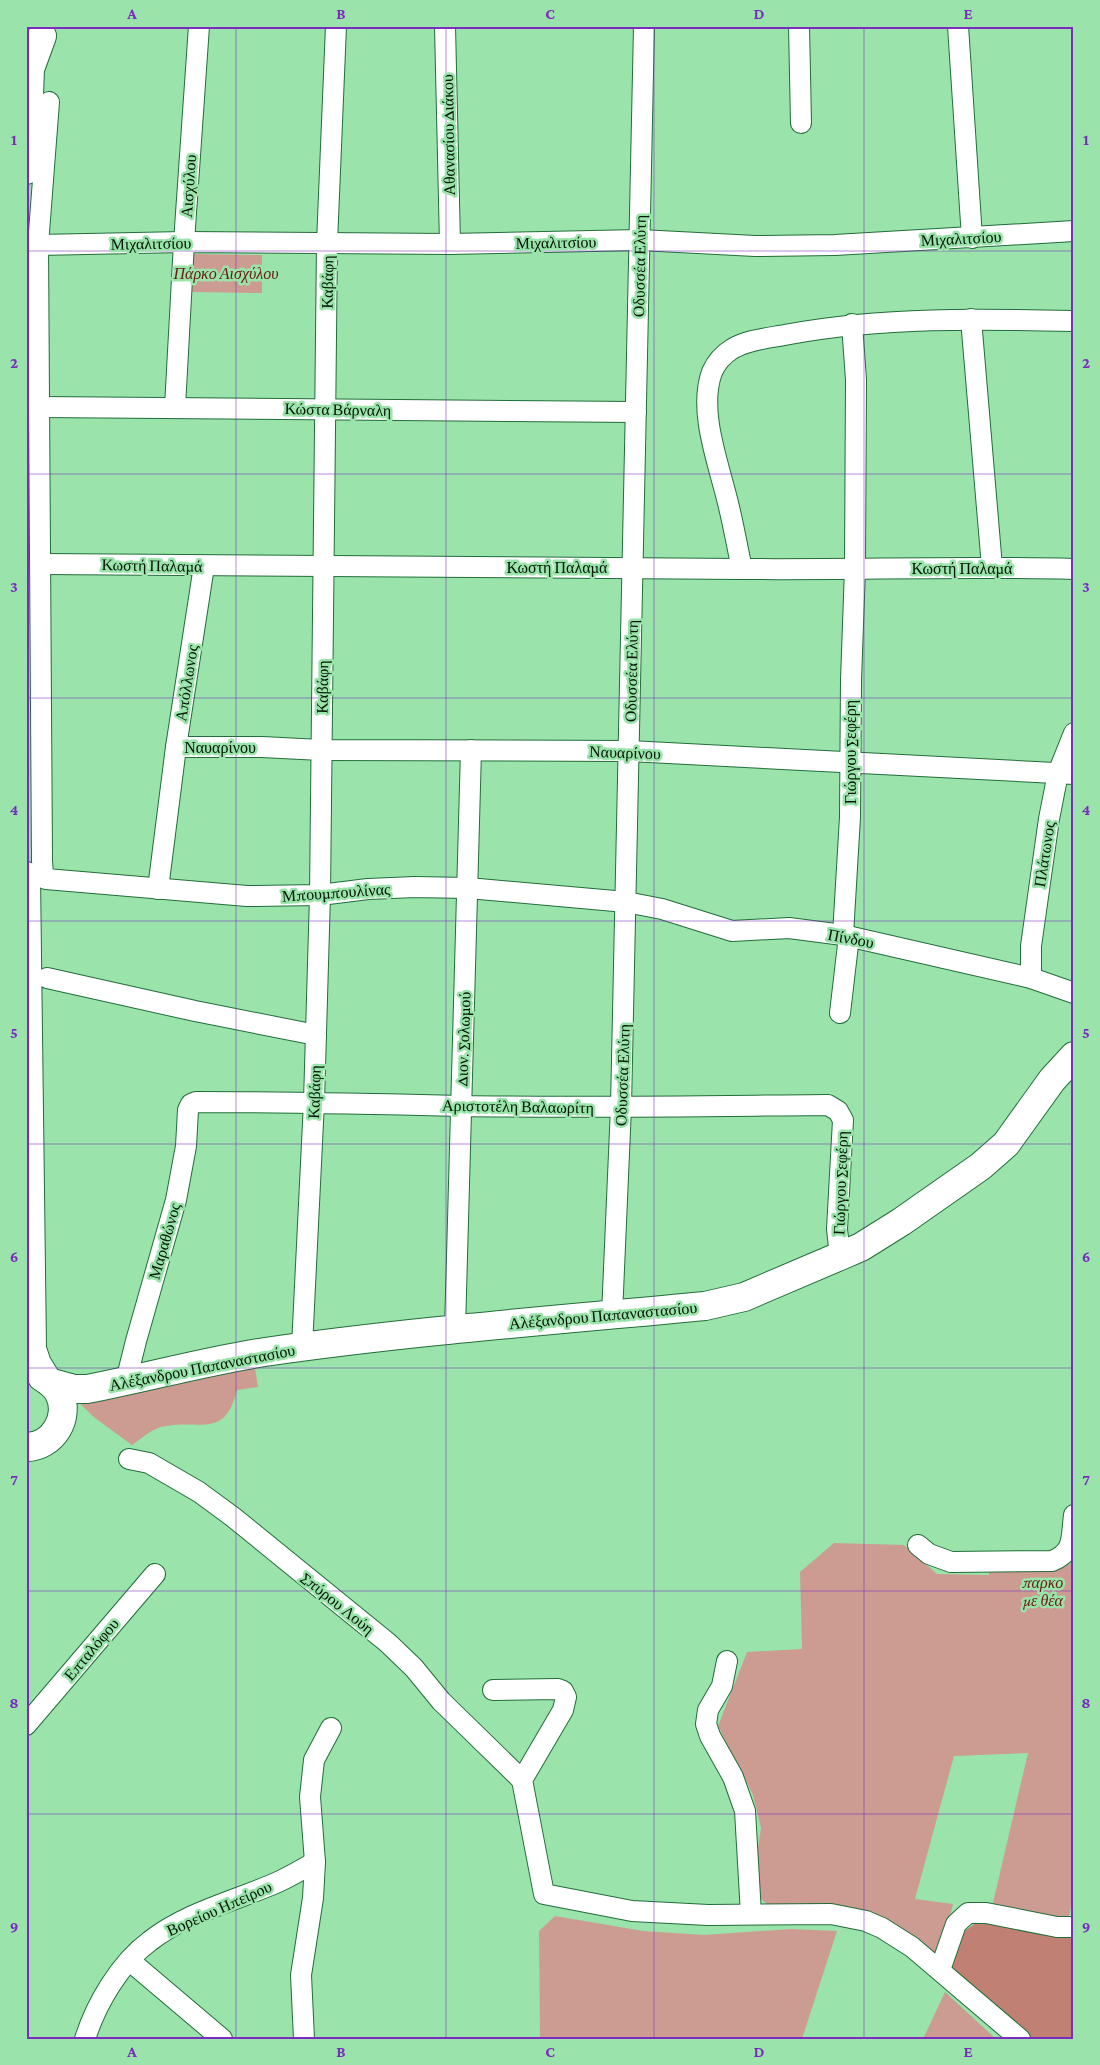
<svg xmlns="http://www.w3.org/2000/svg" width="1100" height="2065" viewBox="0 0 1100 2065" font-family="'Crimson Pro',serif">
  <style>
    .green { fill: #cc9b92 }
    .forest { fill: #c18074 }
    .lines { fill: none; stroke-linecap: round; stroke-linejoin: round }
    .street-casing { stroke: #226d3a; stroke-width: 22 }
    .secondary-casing { stroke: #226d3a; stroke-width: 30 }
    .street { stroke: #fff; stroke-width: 20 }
    .secondary { stroke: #fff; stroke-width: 28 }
    .grid { fill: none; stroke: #7b2cbf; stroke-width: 1; stroke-opacity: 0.55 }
    .labels { text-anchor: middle; stroke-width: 5; stroke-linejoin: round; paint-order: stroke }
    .street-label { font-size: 16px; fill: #001402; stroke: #9ae4ab }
    .park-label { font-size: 16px; font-style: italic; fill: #691a10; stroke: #9ae4ab }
    .neatline { fill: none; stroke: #7b2cbf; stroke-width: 2 }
    .grid-label { font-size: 16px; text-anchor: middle; font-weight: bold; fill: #7b2cbf }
  </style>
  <rect width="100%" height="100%" fill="#9ae4ab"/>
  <g class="green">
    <path d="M191 254 262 255V293L190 292Z"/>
    <path d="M255 1368 258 1387 237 1390C225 1438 203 1420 166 1426 154 1427 142 1438 132 1445L95 1418 76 1400 198 1377Z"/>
    <path d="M834 1543 904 1545 937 1574 989 1575V1568L1068 1565 1074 1562V1891L1067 1928 992 1907 1028 1753 954 1756 915 1899 953 1904 938 1960 919 1944 769 1906 760 1898 757 1855 761 1828 753 1795 718 1726 747 1652 802 1649 800 1572Z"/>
    <path d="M555 1916 643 1931 704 1935 791 1929 837 1931 802 2039H540L539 1931Z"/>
    <path d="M945 1992 996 2039H923Z"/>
  </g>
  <path class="forest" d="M980 1920 1067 1937 1074 1935V2039H1028L947 1969 962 1933Z"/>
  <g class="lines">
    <defs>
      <g id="street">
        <path d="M445 26 450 244"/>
        <path d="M799 26 801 123"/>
        <path d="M958 26 972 238"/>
        <path d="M49 102 38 245 42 861 43 874 46 879 247 896 320 895 368 889 415 887 468 888 626 902 662 909 732 931 789 928 843 935 1031 978 1074 993"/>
        <path d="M38 245 184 242 450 244 640 240 755 246 835 245 1074 231"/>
        <path d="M971 319 992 567"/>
        <path d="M40 407 636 412"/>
        <path d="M175 407 184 242 199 26"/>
        <path d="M41 564C274 567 508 567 742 569 852 570 963 566 1074 569"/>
        <path d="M742 569C737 546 733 522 727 499 718 462 698 410 712 372 716 363 724 354 732 349 749 339 771 338 790 334 884 317 979 319 1074 321"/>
        <path d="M176 747H262L321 750 629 751 1074 774"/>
        <path d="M158 889 176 747 204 566"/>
        <path d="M843 935 850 817 851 680 855 569 856 380 852 324"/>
        <path d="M47 978 195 1011 316 1035"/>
        <path d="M1031 978V946L1049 819 1058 773 1074 733"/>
        <path d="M840 1013 849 936"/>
        <path d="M612 1315 621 1107 644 26"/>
        <path d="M455 1329 471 750"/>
        <path d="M302 1347 314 1102 320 895 327 243 336 26"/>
        <path d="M126 1381 136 1341 176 1200 186 1146 188 1110 191 1104 196 1102C284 1102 373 1104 461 1106 583 1108 706 1106 828 1105L838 1111 843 1120 837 1229 840 1256"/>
        <path d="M129 1459 149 1463 199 1492 233 1517 388 1643 414 1668 441 1701 522 1780"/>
        <path d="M918 1545 929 1554 951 1562 1052 1561C1075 1552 1071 1537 1074 1515"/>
        <path d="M727 1661 722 1686 708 1710 706 1724 710 1736 733 1777 745 1811 751 1914"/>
        <path d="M493 1690 558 1689 563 1691 566 1697 563 1710 522 1780 544 1894 632 1911 708 1915 831 1914 866 1921 882 1928 912 1947 1020 2039"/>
        <path d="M26 1725 155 1574"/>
        <path d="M130 1961 222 2039"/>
        <path d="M940 1970 956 1924 968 1913H986L1057 1927H1074"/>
        <path d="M85 2039C96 2004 120 1963 150 1941 187 1912 235 1901 278 1882 291 1876 303 1869 315 1862"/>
        <path d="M304 2039 301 1975 313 1898 315 1862 310 1797 314 1760 331 1728"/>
      </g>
      <g id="secondary">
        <path d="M26 170 30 69 42 36"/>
        <path d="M26 876 32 1349 37 1364 47 1380"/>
        <path d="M52 1383 74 1389H87C146 1378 205 1361 265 1352 411 1331 558 1320 705 1306L744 1297 840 1256 861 1247 901 1222 981 1166 1006 1144 1052 1080 1074 1056"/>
        <path d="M26 1447C53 1447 71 1417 59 1393 55 1386 49 1381 42 1377"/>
      </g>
    </defs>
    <use href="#street" class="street-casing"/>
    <use href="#secondary" class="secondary-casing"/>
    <use href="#street" class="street"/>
    <use href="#secondary" class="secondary"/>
  </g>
  <path class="grid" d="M236 26V2039M446 26V2039M654 26V2039M864 26V2039M26 251H1074M26 474H1074M26 698H1074M26 921H1074M26 1144H1074M26 1368H1074M26 1591H1074M26 1814H1074"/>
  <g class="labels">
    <g class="street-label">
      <text transform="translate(448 135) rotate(-91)" y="6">Αθανασίου Διάκου</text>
      <text transform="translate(188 186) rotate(-86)" y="6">Αισχύλου</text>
      <text transform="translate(961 238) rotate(-3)" y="6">Μιχαλιτσίου</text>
      <text transform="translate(556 242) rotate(-1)" y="6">Μιχαλιτσίου</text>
      <text transform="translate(151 243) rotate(-1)" y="6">Μιχαλιτσίου</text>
      <text transform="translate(639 266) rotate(-89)" y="6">Οδυσσέα Ελύτη</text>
      <text transform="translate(327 282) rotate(-89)" y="6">Καβάφη</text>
      <text transform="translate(338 409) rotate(1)" y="6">Κώστα Βάρναλη</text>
      <text transform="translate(152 565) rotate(1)" y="6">Κωστή Παλαμά</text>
      <text x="557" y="573">Κωστή Παλαμά</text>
      <text x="962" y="574">Κωστή Παλαμά</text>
      <text transform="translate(631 671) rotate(-89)" y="6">Οδυσσέα Ελύτη</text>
      <text transform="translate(186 683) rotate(-81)" y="6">Απόλλωνος</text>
      <text transform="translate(322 687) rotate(-89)" y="6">Καβάφη</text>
      <text x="220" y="753">Ναυαρίνου</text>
      <text transform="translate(625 752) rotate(2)" y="6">Ναυαρίνου</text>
      <text transform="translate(850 752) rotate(-90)" y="6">Γιώργου Σεφέρη</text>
      <text transform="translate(1044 854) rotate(-81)" y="6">Πλάτωνος</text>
      <text transform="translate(336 892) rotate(-4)" y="6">Μπουμπουλίνας</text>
      <text transform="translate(851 938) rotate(11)" y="6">Πίνδου</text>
      <text transform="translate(463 1039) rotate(-88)" y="6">Διον. Σολωμού</text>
      <text transform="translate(622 1075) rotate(-88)" y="6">Οδυσσέα Ελύτη</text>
      <text transform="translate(314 1092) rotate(-88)" y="6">Καβάφη</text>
      <text transform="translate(518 1106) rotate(1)" y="6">Αριστοτέλη Βαλαωρίτη</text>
      <text transform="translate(840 1183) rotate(-88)" y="6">Γιώργου Σεφέρη</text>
      <text transform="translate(164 1241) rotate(-74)" y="6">Μαραθώνος</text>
      <text transform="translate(603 1315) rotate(-5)" y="6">Αλέξανδρου Παπαναστασίου</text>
      <text transform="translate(202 1367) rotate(-11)" y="6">Αλέξανδρου Παπαναστασίου</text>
      <text transform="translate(338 1603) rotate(39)" y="6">Σπύρου Λούη</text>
      <text transform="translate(91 1649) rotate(-50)" y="6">Επταλόφου</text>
      <text transform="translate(219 1908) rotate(-24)" y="6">Βορείου Ηπείρου</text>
    </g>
    <g class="park-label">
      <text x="226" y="279">Πάρκο Αισχύλου</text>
      <text x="1043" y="1588">παρκο<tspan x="1043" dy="18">με θέα</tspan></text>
    </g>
  </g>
  <rect width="1100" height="2065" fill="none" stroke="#9ae4ab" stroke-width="55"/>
  <rect x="28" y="28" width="1044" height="2010" class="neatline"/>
  <g class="grid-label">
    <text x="132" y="19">A</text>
    <text x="341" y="19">B</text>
    <text x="550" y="19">C</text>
    <text x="759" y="19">D</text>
    <text x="968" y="19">E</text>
    <text x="14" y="145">1</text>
    <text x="1086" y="145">1</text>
    <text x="14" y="368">2</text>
    <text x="1086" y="368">2</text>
    <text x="14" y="592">3</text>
    <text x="1086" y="592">3</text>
    <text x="14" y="815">4</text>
    <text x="1086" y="815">4</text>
    <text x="14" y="1038">5</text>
    <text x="1086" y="1038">5</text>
    <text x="14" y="1262">6</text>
    <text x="1086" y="1262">6</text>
    <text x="14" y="1485">7</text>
    <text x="1086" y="1485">7</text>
    <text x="14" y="1708">8</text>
    <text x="1086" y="1708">8</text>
    <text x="14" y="1932">9</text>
    <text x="1086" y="1932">9</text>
    <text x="132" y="2057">A</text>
    <text x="341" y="2057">B</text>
    <text x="550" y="2057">C</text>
    <text x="759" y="2057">D</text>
    <text x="968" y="2057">E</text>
  </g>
</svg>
